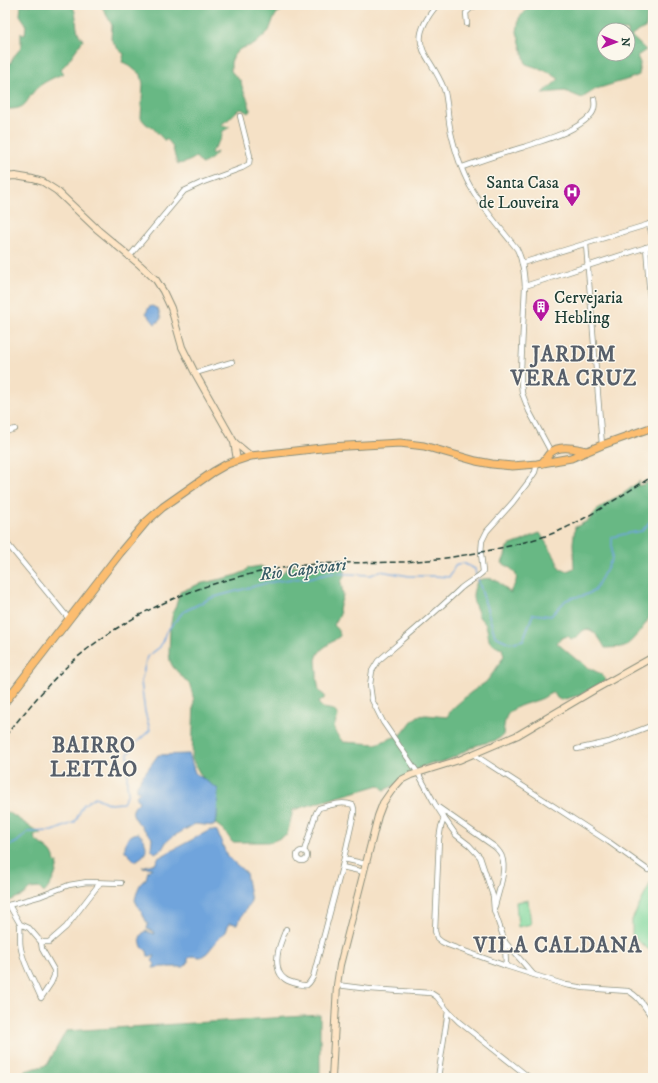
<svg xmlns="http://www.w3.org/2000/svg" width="658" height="1083" viewBox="0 0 658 1083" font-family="'IM FELL DW Pica',serif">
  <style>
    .green { fill: #80d89d; stroke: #508a68 }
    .forest { fill: #68b884; stroke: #447a5c; fill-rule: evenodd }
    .water { fill: #70a4dc; stroke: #487088 }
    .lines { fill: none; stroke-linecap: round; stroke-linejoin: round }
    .stream { stroke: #70a4dc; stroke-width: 1.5 }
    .street-casing { stroke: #8a8f7d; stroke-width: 6 }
    .secondary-casing { stroke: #8a8f7d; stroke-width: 8 }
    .primary-casing { stroke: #8a8f7d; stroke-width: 9 }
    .street { stroke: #fff; stroke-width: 4.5 }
    .secondary { stroke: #fee5c5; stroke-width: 6 }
    .primary { stroke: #fcbd6f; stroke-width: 7 }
    .rail { stroke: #1f3d34; stroke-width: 1.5; stroke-dasharray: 6 3; stroke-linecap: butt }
    .labels { text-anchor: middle; stroke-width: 3; stroke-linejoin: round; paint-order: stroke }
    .poi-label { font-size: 17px; fill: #1f3d34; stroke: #fbf7ec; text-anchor: end }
    .water-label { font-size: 18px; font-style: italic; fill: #375c66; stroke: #fbf7ec }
    .district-label { font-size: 21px; font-weight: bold; letter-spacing: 1px; fill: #575f6a; stroke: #fbf7ec }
  </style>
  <rect width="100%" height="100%" fill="#fbf7ec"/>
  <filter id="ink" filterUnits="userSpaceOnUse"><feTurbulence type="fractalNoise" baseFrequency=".025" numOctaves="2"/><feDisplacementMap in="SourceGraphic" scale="8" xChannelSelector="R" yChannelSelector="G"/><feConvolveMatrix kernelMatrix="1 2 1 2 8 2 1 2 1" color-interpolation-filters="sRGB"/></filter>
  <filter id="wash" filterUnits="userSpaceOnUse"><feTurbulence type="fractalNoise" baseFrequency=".012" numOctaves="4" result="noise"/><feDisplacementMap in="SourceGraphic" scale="16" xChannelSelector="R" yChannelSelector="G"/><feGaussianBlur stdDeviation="0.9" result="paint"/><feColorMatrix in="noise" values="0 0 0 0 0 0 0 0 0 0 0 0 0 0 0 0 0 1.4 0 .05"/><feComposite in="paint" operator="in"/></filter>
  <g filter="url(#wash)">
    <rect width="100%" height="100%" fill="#f5e1c6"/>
    <g class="green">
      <path d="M653 878V953L632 936V920Z"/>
      <path d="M528 900 531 924 518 927 516 902Z"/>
    </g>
    <g class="forest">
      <path d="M21 5H72C80 18 72 28 83 40L66 64 61 69 63 74C56 76 42 83 37 88 24 101 29 110 5 109V72L15 55 21 48V33L23 35H25L26 24 20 15Z"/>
      <path d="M101 5H294L277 13 273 20 269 31 255 44 240 49 234 55 231 62V71L237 78 241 81C242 92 250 100 250 111L248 113 242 109 238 110 229 119 222 124V126L230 127 223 131 221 139 211 152 212 154H213L217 152C214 158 208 161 202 164L196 157C190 161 185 163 178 164 173 156 175 144 166 139L165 141 153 128 146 124 141 118 143 84 141 75C135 71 129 64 122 62L124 54 118 49 111 39 112 25Z"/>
      <path d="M531 5H631L625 12 629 14 641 8 647 12 646 27 631 36 646 50 637 56 640 63 639 75 629 79 596 89 582 98 565 91 543 93 559 79 547 71 526 64 517 32 519 18ZM604 30H628V54H604Z"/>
      <path d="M640 481 638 484V486L653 481V610C647 624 636 637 625 647L605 648C602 642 593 626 584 630 579 633 578 639 571 639L568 636C563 637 559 639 557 643L577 660 582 662 587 667 601 674 606 680 580 695 561 700 557 698 554 693H552C549 694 546 696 543 698 533 703 516 704 508 714 504 719 504 729 503 735 496 743 484 742 475 746 461 753 449 761 435 764L434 762 424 766 400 783 384 790 379 785 293 810 287 835 271 842H232C226 832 220 825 209 821L207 783 200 774 192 759 194 700 190 685 173 667 170 661 169 653 170 629 173 612 176 605 180 592 199 584 234 576 244 572 248 568 261 566 262 567 275 572 280 575 288 568 292 566H305L322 562H330L340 564 344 566 345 569V574L341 582 343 595 339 609 340 614 334 625C336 629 340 632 340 636L322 649 318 654 316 660 317 672V679L319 691 325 696 323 700 318 702 319 704 323 708 334 710 338 716 334 727 338 736 343 742 376 744 402 734 412 721 418 716 426 715 447 717 452 709 470 693 486 682 496 669 504 656 502 648C484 642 491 640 486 626 485 622 482 621 480 618 478 616 478 612 477 610 471 598 472 592 478 580 498 575 497 583 511 593V590C522 576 515 570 502 563L505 556 507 547C512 544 517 543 522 541 529 538 533 535 540 533L556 559 560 569 567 571 574 568 573 543 575 527H576L589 520 597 510 611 500 623 494Z"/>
      <path d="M8 812 41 834 36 835 34 836 35 839C43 848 53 848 55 862L58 863C56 875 52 884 44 893L39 888 30 889 23 895 5 903V813Z"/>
      <path d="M320 1015V1078H21L25 1071 47 1065 66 1031Z"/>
    </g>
    <g class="water">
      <path d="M152 306 158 309 161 319 155 324 146 313 149 307Z"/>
      <path d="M189 754 195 773 218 789 217 818 214 826 195 824 172 837 166 842 163 848 155 853 151 849 152 838C147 832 130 817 133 810 134 807 137 804 139 802L136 796 140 791 137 790V785L140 781 141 777 145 773 158 755Z"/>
      <path d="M210 830 217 831 227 856 246 873 251 901 237 924 229 923 226 932 221 936 207 953 201 957 191 956 188 959V963L184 967H161L153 968 155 964 152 961 155 956H148L147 951 142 947C140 939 138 937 145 931L155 934 154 932 147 929 148 925C144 916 139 909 135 900 137 892 139 882 146 879L148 871 152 868 142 867 156 863 158 858Z"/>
      <path d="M138 833C144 837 148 846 145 853 143 857 138 859 135 861L125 851C124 842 129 834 138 833Z"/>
    </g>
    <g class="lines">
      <g class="stream">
        <path d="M478 579 495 636 510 643 523 640 533 614 551 616 566 600 575 597 583 596 594 591 612 559V537L629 533 642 531 652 519H653"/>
        <path d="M5 848 17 842 28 832 53 831 75 822 83 805 95 797 110 804 123 803 128 793 127 781 128 754 137 742 150 730 145 712 141 682 147 657 160 647 166 632 183 612 211 598 266 583 291 579 309 578 332 573 371 575 380 571 409 576H434L449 577 455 566 463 563 475 569 476 575"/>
      </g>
    </g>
  </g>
  <g filter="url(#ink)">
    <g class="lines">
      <defs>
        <g id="street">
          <path d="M437 5C403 46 430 52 444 89 446 94 446 99 447 104 448 115 449 126 452 137 456 153 464 177 473 191 485 211 503 231 517 249 523 261 524 273 525 286L521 370V382L522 393 529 411 551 452"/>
          <path d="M467 24 466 13 470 9 477 5"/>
          <path d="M462 167C483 160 503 153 524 147 546 139 573 133 590 116 595 111 595 104 594 99"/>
          <path d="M649 224 653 239"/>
          <path d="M586 244 602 445"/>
          <path d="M646 247 653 336"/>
          <path d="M129 257 184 191 201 183 242 168 249 164 250 156 240 116"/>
          <path d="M522 263 653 223"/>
          <path d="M525 286 653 245"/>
          <path d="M195 373 232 362"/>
          <path d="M5 432 15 429"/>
          <path d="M5 541 69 619"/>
          <path d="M577 749 609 742 653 725"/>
          <path d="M473 754 609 842 648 870"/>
          <path d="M438 807 495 847C498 850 501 853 502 857 507 870 498 893 495 906"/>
          <path d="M444 818 441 827 439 839 435 931 437 938 442 942 448 945 506 966 566 985 584 988 628 991C639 996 646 1009 653 1019"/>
          <circle cx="302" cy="856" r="5"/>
          <path d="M344 859 366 864"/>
          <path d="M342 867 364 872"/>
          <path d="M9 905 20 924 29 928 41 942 42 949 54 970V976L51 983 41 998C34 981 24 966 21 949 19 941 21 932 20 924"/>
          <path d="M5 906 41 896 69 885 87 882 121 883"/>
          <path d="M286 929C281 942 275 954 278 968 280 979 289 982 298 984 301 985 304 986 307 985 310 983 311 980 313 977L342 867 354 813V809L353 805C342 801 330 805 319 808L316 813 304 851"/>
          <path d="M41 942H49L66 927 100 883"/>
          <path d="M505 942 533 974"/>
          <path d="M506 966 505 942 494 910 493 896 480 857 469 845 456 835 444 818 435 804 418 773 383 722 372 700 370 685 372 671 378 661C406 637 434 614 461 588 468 582 477 578 483 572L481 553 482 541 487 531 513 502 529 481 535 472 537 464"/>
          <path d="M337 985 369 989 431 993 437 997 448 1011 459 1022 530 1078"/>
          <path d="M438 1078 448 1011"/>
        </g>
        <g id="secondary">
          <path d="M5 177 15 176 33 179 43 182 57 191 98 230 140 265 156 280 163 291 171 308 182 347 195 373 234 442 237 460"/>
          <path d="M234 442 251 456"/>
          <path d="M332 1078 337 985 340 965 378 816 383 803 392 790 401 780 411 775 459 760 518 735 594 690 653 657"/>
        </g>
        <g id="primary">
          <path d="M542 463C545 460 547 456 550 453 560 444 576 449 587 451"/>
          <path d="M5 702 120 553 146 522 163 507 213 472 227 464 251 456 330 447 400 443 424 446 476 461 492 464 512 466 537 464 571 458 602 445 653 427"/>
        </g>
      </defs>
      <use href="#street" class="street-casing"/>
      <use href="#secondary" class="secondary-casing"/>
      <use href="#primary" class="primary-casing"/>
      <use href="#street" class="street"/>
      <use href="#secondary" class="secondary"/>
      <use href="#primary" class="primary"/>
      <path class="rail" d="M5 736C27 710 48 683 73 661 137 605 221 574 305 565 337 562 370 563 403 562 442 560 482 553 521 543 533 540 547 536 559 531 592 516 622 495 653 476"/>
    </g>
  </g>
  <defs>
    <symbol id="hospital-pin" viewBox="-11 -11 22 30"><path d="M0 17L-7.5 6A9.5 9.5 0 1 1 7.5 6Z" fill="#b5179e" stroke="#fbf7ec"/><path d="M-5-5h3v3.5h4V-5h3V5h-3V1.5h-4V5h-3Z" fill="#fff"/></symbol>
    <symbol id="building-pin" viewBox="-11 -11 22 30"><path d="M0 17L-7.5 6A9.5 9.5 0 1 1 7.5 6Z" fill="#b5179e" stroke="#fbf7ec"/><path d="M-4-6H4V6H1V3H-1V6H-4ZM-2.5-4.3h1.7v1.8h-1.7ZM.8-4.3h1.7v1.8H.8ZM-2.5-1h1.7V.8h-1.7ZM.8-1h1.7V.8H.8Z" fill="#fff"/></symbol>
  </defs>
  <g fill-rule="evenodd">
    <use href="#hospital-pin" x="562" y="182" width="20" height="27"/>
    <use href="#building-pin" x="531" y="297" width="20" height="27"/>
  </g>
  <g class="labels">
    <g class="poi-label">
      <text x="559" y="188">Santa Casa<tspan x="559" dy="20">de Louveira</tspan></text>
      <text x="554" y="303" text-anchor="start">Cervejaria<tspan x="554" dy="20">Hebling</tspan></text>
    </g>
    <g class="water-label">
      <text transform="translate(303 569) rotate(-7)" y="6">Rio Capivari</text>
    </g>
    <g class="district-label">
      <text x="574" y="361">JARDIM<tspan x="574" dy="24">VERA CRUZ</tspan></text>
      <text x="94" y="752">BAIRRO<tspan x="94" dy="24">LEITÃO</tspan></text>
      <text x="558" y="952">VILA CALDANA</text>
    </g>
  </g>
  <rect width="658" height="1083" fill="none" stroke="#fbf7ec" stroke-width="20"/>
  <g transform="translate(616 42) rotate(91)"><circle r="19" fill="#fbf7ec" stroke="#a3ada2"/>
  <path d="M0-3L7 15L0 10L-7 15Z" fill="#b5179e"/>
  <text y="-6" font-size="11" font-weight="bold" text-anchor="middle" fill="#1f3d34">N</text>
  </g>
</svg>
